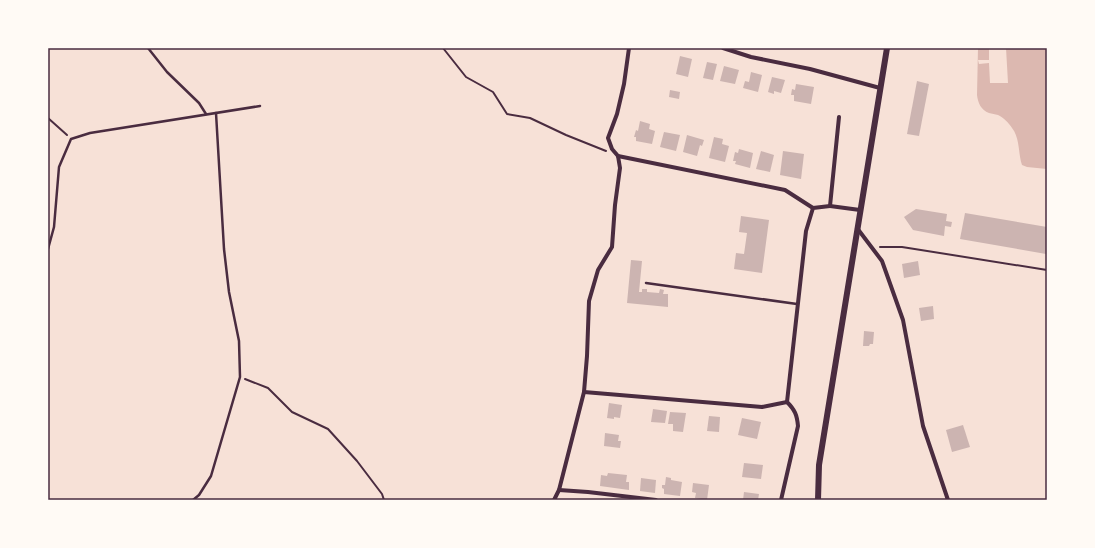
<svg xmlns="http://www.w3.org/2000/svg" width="1095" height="548" viewBox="0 0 1095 548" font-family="Arial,sans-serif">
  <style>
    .water { fill: #dcb8b0 }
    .pier { fill: #f7e1d7 }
    .building { fill: #ccb4b1 }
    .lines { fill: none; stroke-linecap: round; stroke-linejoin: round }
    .path { stroke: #4a2c40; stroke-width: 2 }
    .service { stroke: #4a2c40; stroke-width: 2.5 }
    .minor { stroke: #4a2c40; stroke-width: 4 }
    .secondary { stroke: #4a2c40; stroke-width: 6 }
    .neatline { fill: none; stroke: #4a2c40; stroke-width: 1.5 }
  </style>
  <rect width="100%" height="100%" fill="#f7e1d7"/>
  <path class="water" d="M978 48H1047V169L1027 167 1022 165C1018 153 1020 138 1012 128 1009 123 1003 117 998 115 995 114 992 114 989 113 981 110 978 103 977 95Z"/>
  <path class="pier" d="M989 48H1006L1008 83H990L989 63 979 64 978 60H989Z"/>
  <g class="building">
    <path d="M680 56 692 59 688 77 676 74Z"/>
    <path d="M707 62 717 64 713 80 703 78Z"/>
    <path d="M724 66 739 70 735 84 720 81Z"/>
    <path d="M751 72 762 75 758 92 743 88 745 81 749 82Z"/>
    <path d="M772 77 785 80 781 93 774 91V94L768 92Z"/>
    <path d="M917 81 929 84 919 136 907 134Z"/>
    <path d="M796 84 814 87 811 104 794 101V95H791L792 89 795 90Z"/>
    <path d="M670 90 680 92 679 99 669 97Z"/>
    <path d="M640 121 650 124 649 129 655 131 652 144 636 141V137H634L636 130 638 131Z"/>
    <path d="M664 132 680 135 676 151 660 147Z"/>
    <path d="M687 135 704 140 702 146 700 145 697 156 683 152Z"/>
    <path d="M714 137 723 139 722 144 729 146 725 162 709 158Z"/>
    <path d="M739 149 753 153 750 168 735 164 736 161H733L735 152 738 153Z"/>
    <path d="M761 151 774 155 770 172 756 169Z"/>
    <path d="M783 151 804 154 801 179 780 175Z"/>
    <path d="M916 209 947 214 946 221 952 222 951 227 945 226 944 236 913 230 904 217Z"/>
    <path d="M965 213 1047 227 1046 254 960 239Z"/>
    <path d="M741 216 769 220 762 273 734 269 736 253 744 254 747 233 739 232Z"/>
    <path d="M631 260 642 261 639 292H642V289H647V292L659 293 660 289 664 290 663 294H668V307L627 303Z"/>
    <path d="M918 261 920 275 904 278 902 264Z"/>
    <path d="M933 306 934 319 921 321 919 308Z"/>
    <path d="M864 331 874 332 873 344H870L869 346H863Z"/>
    <path d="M609 403 622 405 620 418 614 417V419L607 418Z"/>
    <path d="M653 409 667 411 665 423 651 422Z"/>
    <path d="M670 412 686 413 683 432 673 431V424H668Z"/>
    <path d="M709 416 720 417 719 432 707 431Z"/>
    <path d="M742 418 761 422 757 439 738 435Z"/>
    <path d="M963 425 970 447 952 452 946 430Z"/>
    <path d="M605 433 619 435 618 441H621L620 448 604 446Z"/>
    <path d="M744 463 763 465 761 479 742 477Z"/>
    <path d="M608 473 627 475 626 482H629V490L600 486 601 475 607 476Z"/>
    <path d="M666 477 671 478V480L682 482 680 496 664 494V489L662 488V485H665Z"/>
    <path d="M641 478 656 480 655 493 640 491Z"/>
    <path d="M693 483 709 485 707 500 695 498 696 493 692 492Z"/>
    <path d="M744 492 759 494 758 500H743Z"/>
  </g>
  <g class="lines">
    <g class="path">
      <path d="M443 48 466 77 493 92 507 114 530 118 566 135 606 151"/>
      <path d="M48 118 67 135"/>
      <path d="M880 247H902L1047 270"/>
      <path d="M245 379 268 388 292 412 328 429 357 461 382 494 384 500"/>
    </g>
    <g class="service">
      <path d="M148 48 167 72 199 103 206 114"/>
      <path d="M48 249 54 227 59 167 71 139 90 133 260 106"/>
      <path d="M646 283 797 304"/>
      <path d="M193 500 199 495 211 476 240 377 239 341 229 292 224 249 216 113"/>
    </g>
    <g class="minor">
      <path d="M723 48 751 57 810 69 880 88"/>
      <path d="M618 156 785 190 813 208"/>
      <path d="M830 206 860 210"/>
      <path d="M857 228 882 261 903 320 923 426 948 500"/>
      <path d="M584 392 762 407 787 402"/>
      <path d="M559 490 588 492 656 500"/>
      <path d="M554 500 559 490 584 392 587 356 589 301 598 270 612 247 615 205 620 168 618 156 612 149 608 138 617 114 624 84 629 48"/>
      <path d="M781 500 798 426C797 415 795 410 787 402L806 231 813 208 830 206 839 117"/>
    </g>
    <path class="secondary" d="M818 500 819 465 887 48"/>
  </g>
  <rect width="1095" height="548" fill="none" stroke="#fffaf5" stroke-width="98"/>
  <rect x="49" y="49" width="997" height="450" class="neatline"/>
</svg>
